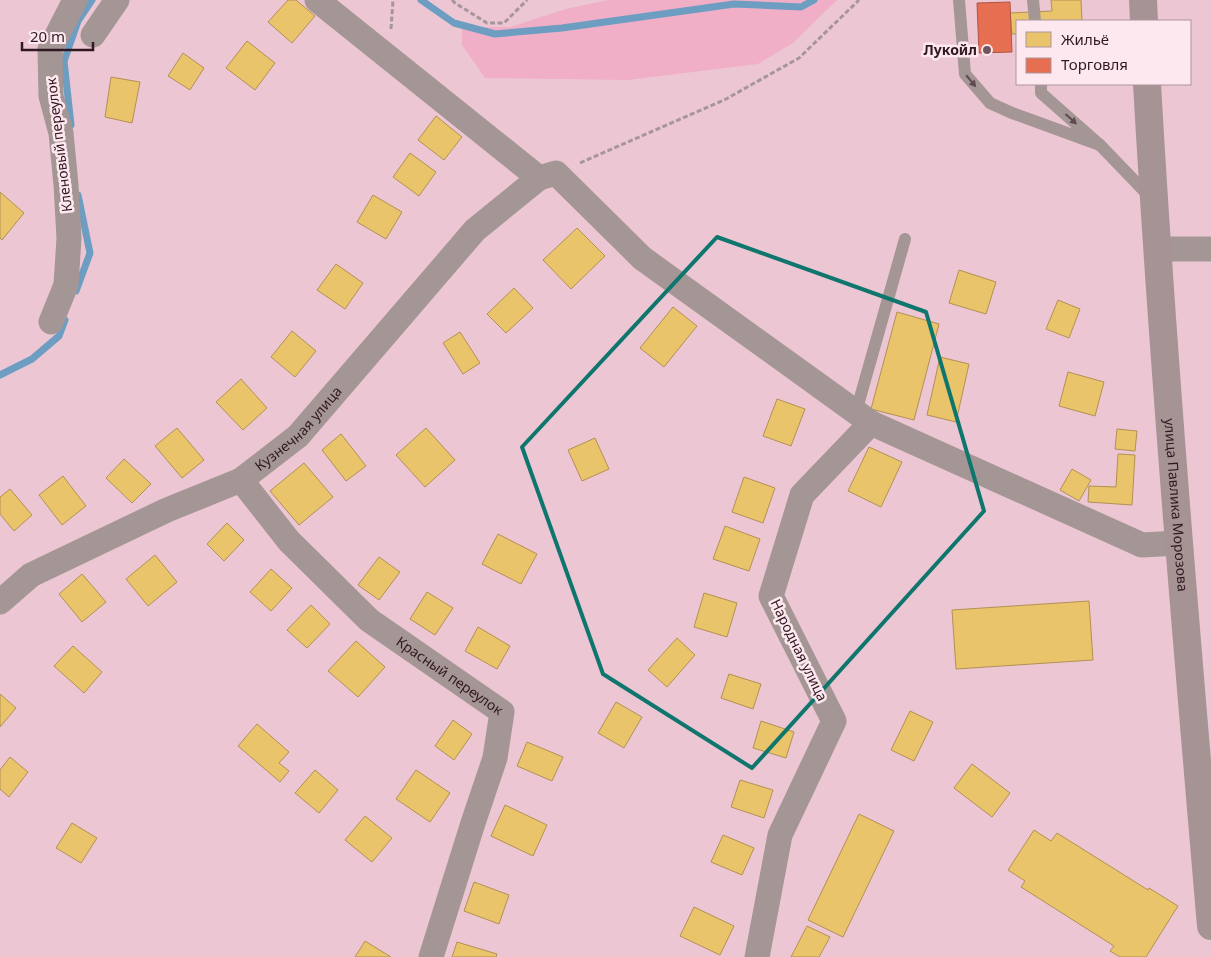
<svg xmlns="http://www.w3.org/2000/svg" width="1211" height="957" viewBox="0 0 1211 957" font-family="'Noto Sans',sans-serif">
  <style>
    .green { fill: #f0afc7 }
    .homes { fill: #e9c46a; stroke: #b29054 }
    .shops { fill: #e76f51; stroke: #b05543 }
    .lines { fill: none; stroke-linecap: round; stroke-linejoin: round }
    .stream { stroke: #6d9ec2; stroke-width: 7 }
    .path { stroke: #a69698; stroke-width: 3; stroke-dasharray: 5 2.5; stroke-linecap: butt }
    .lane { stroke: #a49695; stroke-width: 12 }
    .street { stroke: #a49695; stroke-width: 25 }
    .secondary { stroke: #a69495; stroke-width: 28 }
    .oneway { fill: #5f4a50 }
    .marked { fill: none; stroke: #0f766e; stroke-width: 4; stroke-linejoin: round }
    .poi-dot { fill: #735560; stroke: #fee8ef; stroke-width: 2 }
    .labels { text-anchor: middle; stroke-width: 5; stroke-linejoin: round; paint-order: stroke }
    .poi-label { font-size: 14px; font-weight: bold; fill: #311822; stroke: #fee8ef; text-anchor: end }
    .street-label { font-size: 14px; fill: #311822; stroke: #fee8ef }
  </style>
  <rect width="100%" height="100%" fill="#edc6d4"/>
  <path class="green" d="M608 0H837L793 43 758 64 628 80 485 78 462 45V22L478 27H510L566 9Z"/>
  <g class="homes">
    <path d="M288 0H296L315 16 292 43 268 22Z"/>
    <path d="M1051 0H1081L1082 21H1017V34H1012L1010 13 1052 11Z"/>
    <path d="M247 41 275 63 255 90 226 68Z"/>
    <path d="M183 53 204 68 190 90 168 76Z"/>
    <path d="M111 77 140 82 132 123 105 117Z"/>
    <path d="M436 116 462 137 444 160 418 140Z"/>
    <path d="M410 153 436 172 419 196 393 177Z"/>
    <path d="M0 192 24 213 2 240 0 238Z"/>
    <path d="M373 195 402 212 386 239 357 222Z"/>
    <path d="M577 228 605 256 571 289 543 260Z"/>
    <path d="M336 264 363 283 345 309 317 290Z"/>
    <path d="M959 270 996 282 986 314 949 303Z"/>
    <path d="M514 288 533 308 506 333 487 314Z"/>
    <path d="M1058 300 1080 309 1069 338 1046 329Z"/>
    <path d="M673 307 697 326 664 367 640 348Z"/>
    <path d="M897 312 939 324 914 420 871 409Z"/>
    <path d="M292 331 316 351 295 377 271 357Z"/>
    <path d="M460 332 480 363 463 374 443 343Z"/>
    <path d="M940 357 969 364 956 422 927 415Z"/>
    <path d="M1068 372 1104 382 1095 416 1059 406Z"/>
    <path d="M241 379 267 408 243 430 216 402Z"/>
    <path d="M777 399 805 409 791 446 763 436Z"/>
    <path d="M177 428 204 460 182 478 155 446Z"/>
    <path d="M426 428 455 460 425 487 396 455Z"/>
    <path d="M1117 429 1137 431 1135 451 1115 449Z"/>
    <path d="M341 434 366 466 346 481 322 450Z"/>
    <path d="M595 438 609 469 582 481 568 450Z"/>
    <path d="M869 447 902 462 881 507 848 491Z"/>
    <path d="M1118 454 1135 455 1132 505 1088 502 1089 486 1116 487Z"/>
    <path d="M124 459 151 484 132 503 106 478Z"/>
    <path d="M304 463 333 497 299 525 270 491Z"/>
    <path d="M1072 469 1091 480 1079 501 1060 490Z"/>
    <path d="M63 476 86 506 62 525 39 495Z"/>
    <path d="M744 477 775 488 763 523 732 512Z"/>
    <path d="M10 489 32 515 14 531 0 514V497Z"/>
    <path d="M227 523 244 540 224 561 207 544Z"/>
    <path d="M725 526 760 539 749 571 713 559Z"/>
    <path d="M498 534 537 554 521 584 482 564Z"/>
    <path d="M155 555 177 582 148 606 126 579Z"/>
    <path d="M379 557 400 572 379 600 358 585Z"/>
    <path d="M271 569 292 588 271 611 250 592Z"/>
    <path d="M82 574 106 602 82 622 59 594Z"/>
    <path d="M427 592 453 608 435 635 410 619Z"/>
    <path d="M704 593 737 603 727 637 694 627Z"/>
    <path d="M1089 601 1093 660 956 669 952 610Z"/>
    <path d="M311 605 330 624 307 648 287 630Z"/>
    <path d="M478 627 510 646 497 669 465 651Z"/>
    <path d="M677 638 695 655 667 687 648 670Z"/>
    <path d="M356 641 385 667 358 697 328 671Z"/>
    <path d="M73 646 102 672 84 693 54 666Z"/>
    <path d="M729 674 761 684 753 709 721 698Z"/>
    <path d="M0 694 16 708 0 727Z"/>
    <path d="M616 702 642 717 624 748 598 733Z"/>
    <path d="M910 711 933 722 914 761 891 750Z"/>
    <path d="M453 720 472 734 454 760 435 746Z"/>
    <path d="M761 721 794 732 786 758 753 748Z"/>
    <path d="M257 724 289 752 279 763 289 771 280 782 238 746Z"/>
    <path d="M527 742 563 757 552 781 517 766Z"/>
    <path d="M10 757 28 772 9 797 0 789V770Z"/>
    <path d="M972 764 1010 793 992 817 954 788Z"/>
    <path d="M315 770 338 790 319 813 295 793Z"/>
    <path d="M416 770 450 793 430 822 396 799Z"/>
    <path d="M740 780 773 790 764 818 731 807Z"/>
    <path d="M505 805 547 825 533 856 491 836Z"/>
    <path d="M859 814 894 831 843 937 808 920Z"/>
    <path d="M365 816 392 838 372 862 345 840Z"/>
    <path d="M72 823 97 838 81 863 56 848Z"/>
    <path d="M1034 830 1051 841 1057 833 1148 890 1149 888 1178 906 1146 957H1120L1110 951 1114 946 1021 887 1025 881 1008 870Z"/>
    <path d="M723 835 754 848 742 875 711 862Z"/>
    <path d="M474 882 509 895 499 924 464 911Z"/>
    <path d="M694 907 734 926 720 955 680 936Z"/>
    <path d="M807 926 830 937 819 957H791Z"/>
    <path d="M365 941 391 957H355Z"/>
    <path d="M457 942 497 954 496 957H452Z"/>
  </g>
  <path class="shops" d="M1010 2 1012 52 979 53 977 3Z"/>
  <g class="lines">
    <g class="stream">
      <path d="M421 0 454 23 495 34 562 28 734 4 801 7 814 0"/>
      <path d="M71 125 64 61 78 21 92 0"/>
      <path d="M76 291 90 253 78 195"/>
      <path d="M0 375 32 359 59 336 65 320"/>
    </g>
    <g class="path">
      <path d="M452 0 455 3 487 23H504L527 0"/>
      <path d="M391 29 393 0"/>
      <path d="M580 163 726 99 799 58 859 0"/>
    </g>
    <g class="lane">
      <path d="M959 0 965 74 990 103 1012 113 1100 145"/>
      <path d="M1033 0 1035 21"/>
      <path d="M1041 84V93L1100 145 1150 197"/>
      <path d="M856 412 905 239"/>
    </g>
    <g class="street">
      <path d="M317 0 539 178 556 173 642 258 871 423"/>
      <path d="M93 35 117 0"/>
      <path d="M1157 249H1211"/>
      <path d="M51 322 66 285 69 238 66 185 61 133 51 96 50 49 75 0"/>
      <path id="s1" d="M241 480 289 541 369 620 502 712 495 758 473 823 431 957"/>
      <path id="s2" d="M0 602 31 575 167 510 241 480 298 436 475 230 539 178"/>
      <path d="M757 957 780 835 834 721 771 596 802 495 871 423 1142 545 1179 543"/>
    </g>
    <g class="secondary">
      <path d="M1143 0 1144 21"/>
      <path id="s3" d="M1147 84C1163 365 1187 645 1211 926"/>
    </g>
  </g>
  <defs><path id="oneway-solid" d="M-6-.8H1V-3.2L6.5 0L1 3.2V.8H-6Z" transform="scale(1.25)"/></defs>
  <g class="oneway">
    <use href="#oneway-solid" transform="translate(971 81) rotate(50)"/>
    <use href="#oneway-solid" transform="translate(1071 119) rotate(42)"/>
  </g>
  <path class="marked" d="M717 237 926 312 984 511 752 768 603 674 522 447Z"/>
  <circle class="poi-dot" cx="987" cy="50" r="5"/>
  <g class="labels">
    <g class="poi-label">
      <text x="977" y="55">Лукойл</text>
    </g>
    <g class="street-label">
      <text transform="translate(59 145) rotate(-97)" y="5">Кленовый переулок</text>
      <text dy="5" stroke="none"><textPath href="#s2" startOffset="349">Кузнечная улица</textPath></text>
      <text dy="5" stroke="none"><textPath href="#s3" startOffset="422">улица Павлика Морозова</textPath></text>
      <text transform="translate(799 650) rotate(64)" y="5">Народная улица</text>
      <text dy="5" stroke="none"><textPath href="#s1" startOffset="288">Красный переулок</textPath></text>
    </g>
  </g>
  <rect x="1016" y="20" width="175" height="65" fill="#fee8ef" stroke="#ac959d"/>
  <rect x="1026" y="32" width="25" height="15" fill="#e9c46a" stroke="#ac959d"/>
  <text x="1061" y="45" font-size="15" fill="#311822">Жильё</text>
  <rect x="1026" y="58" width="25" height="15" fill="#e76f51" stroke="#ac959d"/>
  <text x="1061" y="70" font-size="15" fill="#311822">Торговля</text>
  <path d="M22 42v8h71v-8" fill="none" stroke="#311822" stroke-width="2.5"/>
  <text x="30" y="42" font-size="15" fill="#311822" stroke="#fee8ef" stroke-width="4" paint-order="stroke">20 m</text>
</svg>
